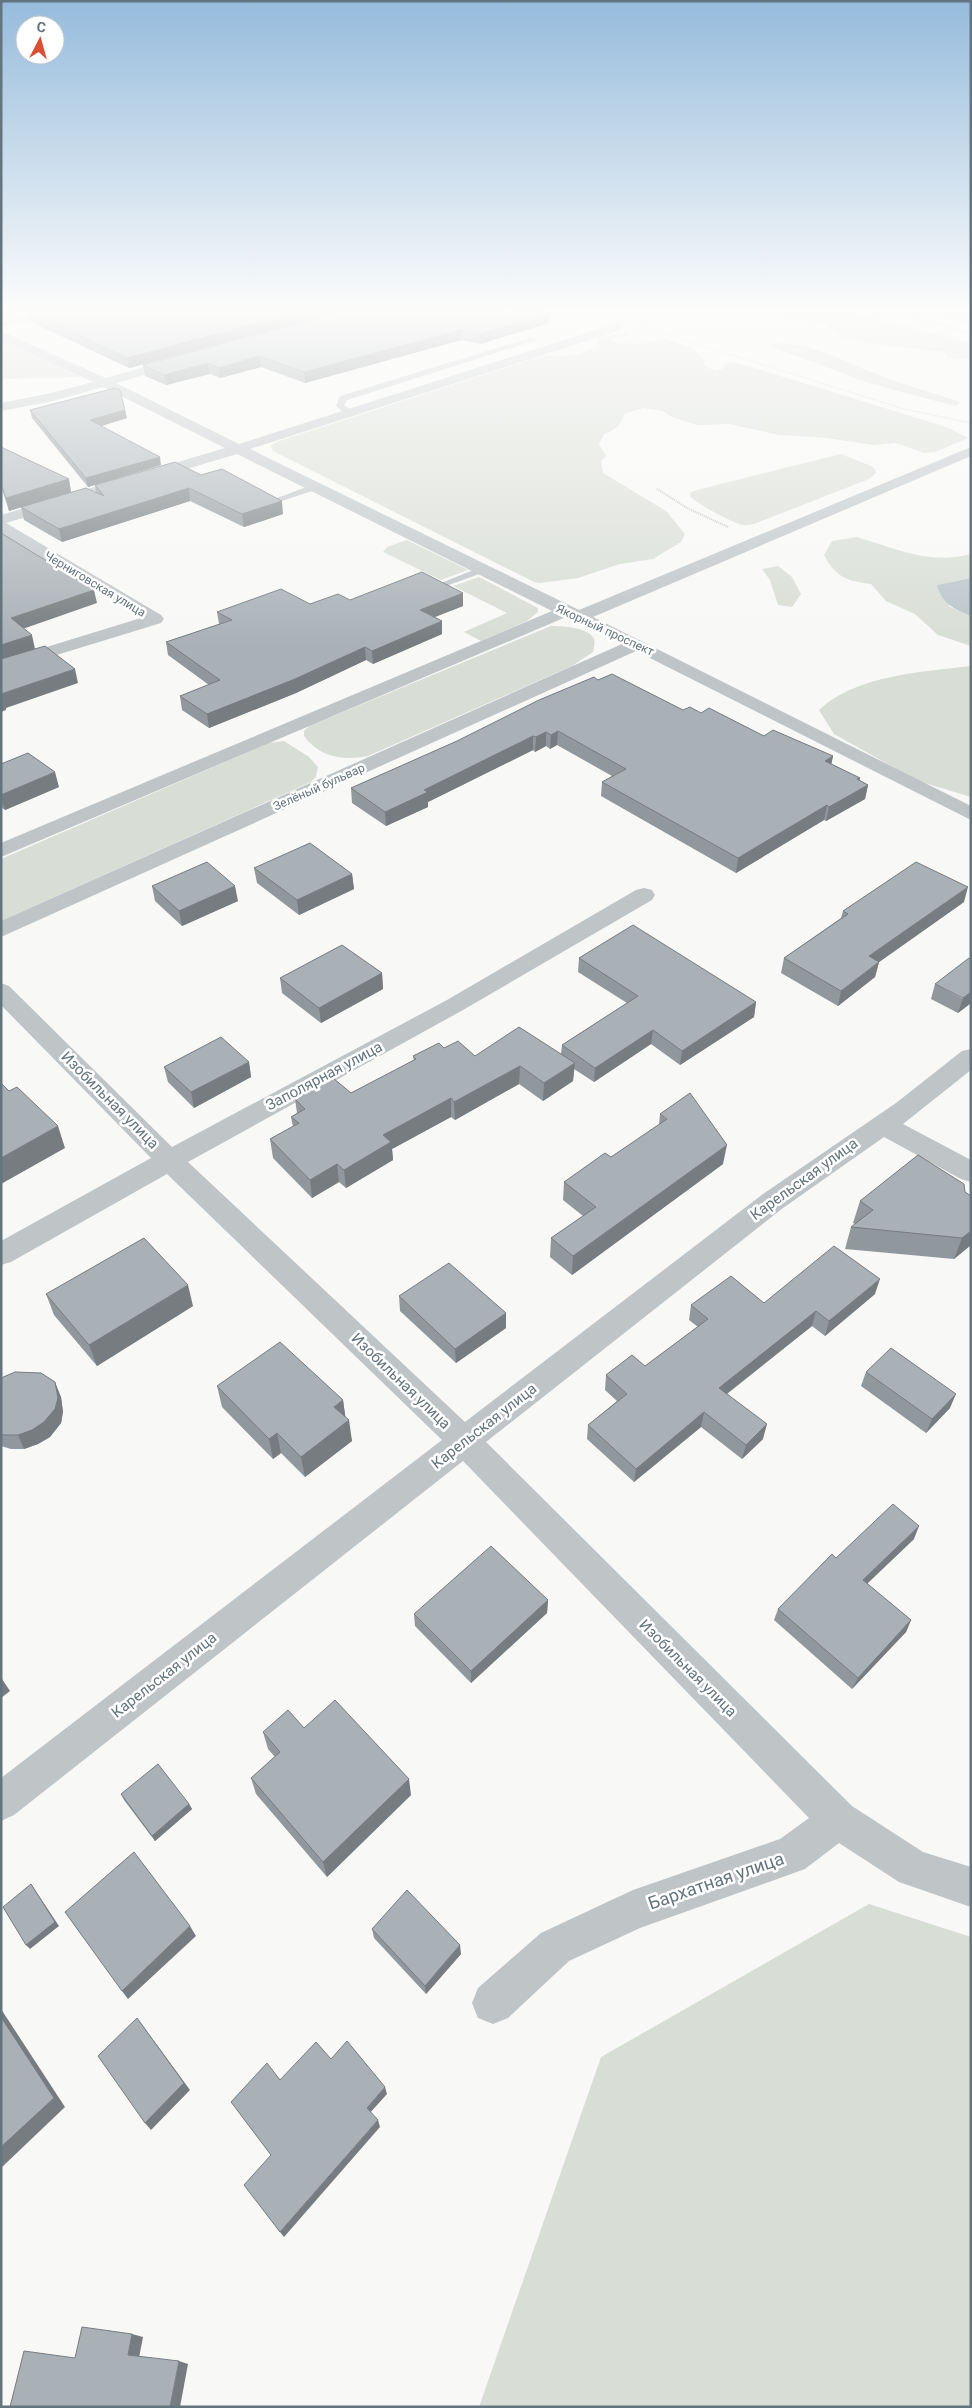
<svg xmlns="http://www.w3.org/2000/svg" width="972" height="2408" viewBox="0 0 972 2408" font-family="Roboto,sans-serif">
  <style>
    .green { fill: #d8ddd5 }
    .water { fill: #b9c5c9 }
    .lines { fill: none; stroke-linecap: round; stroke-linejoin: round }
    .primary-casing { stroke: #b3b8bc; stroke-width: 2 }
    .path-far1 { stroke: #babdbf; stroke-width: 1; stroke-dasharray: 1 1; stroke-linecap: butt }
    .path { stroke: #babdbf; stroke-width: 2; stroke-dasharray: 1 1; stroke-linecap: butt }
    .lane { fill: #bfc4c7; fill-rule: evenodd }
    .street { fill: #bfc4c7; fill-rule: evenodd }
    .primary { fill: #fff; fill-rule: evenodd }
    .wall { fill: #91989d }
    .shaded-wall { fill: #767c7f }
    .building { fill: #a9b1b6; stroke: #767c7f }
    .labels { text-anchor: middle; stroke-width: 5; stroke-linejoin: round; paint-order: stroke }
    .far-street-label { font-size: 12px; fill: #65757f; stroke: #fff }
    .street-label { font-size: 15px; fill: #65757f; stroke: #fff }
    .near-street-label { font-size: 18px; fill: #65757f; stroke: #fff }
  </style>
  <rect width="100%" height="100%" fill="#f8f8f6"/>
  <g class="green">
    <path d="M779 308H837L971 343V360L949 357 944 353 947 352 865 343 841 337 824 323 789 317 786 312Z"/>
    <path d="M957 308H971V325L944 317Z"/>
    <path d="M625 333 629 336 612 339 616 342 640 344 665 339 692 348 705 360 704 366 717 371 722 369 725 364 735 362 946 427 968 438 935 452 924 453 896 443 873 445 827 438 779 435 729 424 697 425 672 417 663 411 643 408 624 414C620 427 616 429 604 434L599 444 606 456 601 461 603 473 666 511 685 534 681 542 653 559 620 564 578 578 540 583 534 582 273 451 271 446 276 442 542 356 575 355 600 346 596 342 598 338Z"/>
    <path d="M1 339 81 377 1 379Z"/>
    <path d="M775 343C813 343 847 363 882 376 907 386 934 393 960 402L956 406 947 404 869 383 770 346Z"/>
    <path d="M841 454 871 466 875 469 876 473 869 479 759 522C754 524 748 526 743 525 735 524 693 502 690 496L691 492 701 489Z"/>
    <path d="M857 537C897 549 929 565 971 554V578L938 585 950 607 971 616V646L938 635 915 614 886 601 871 584C846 581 836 577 824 555L832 541Z"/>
    <path d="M407 540 468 570 441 580 383 552 387 547Z"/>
    <path d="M778 566 792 577 801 594 792 607 778 605 770 580 762 569Z"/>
    <path d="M479 577 538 608V612L527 621 481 641 464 632 507 613 453 586Z"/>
    <path d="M551 626C561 626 589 627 594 639 595 643 594 648 593 652L572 666 368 756C343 761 319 757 304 736V731L309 726Z"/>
    <path d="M971 666V797L918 781 834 734 819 710C856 675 922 672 971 666Z"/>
    <path d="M284 741 309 757 318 767 316 777 311 782 1 921V859L269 743Z"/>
    <path d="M869 1904 971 1937V2407H479L601 2057Z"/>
  </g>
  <path class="water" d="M971 578V616C954 609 942 604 937 585Z"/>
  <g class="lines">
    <defs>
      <path id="primary" d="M890 308H910L971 325V333L892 310Z"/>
    </defs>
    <use href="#primary" class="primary-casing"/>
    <path class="path-far1" d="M640 326 904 409 971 423"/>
    <path class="path" d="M657 489 687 508 728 527"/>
    <g class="lane">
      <path d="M530 338 537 340 347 400 344 405 351 410V414H345L336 406 340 396Z"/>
      <path d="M315 484 320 487 318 489 279 502 274 499Z"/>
      <path d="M481 567 486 570 485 572 446 586 441 583Z"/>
    </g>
    <g class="street">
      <path d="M52 308H73L71 310 1 328V320Z"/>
      <path d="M617 323 623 327 621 330 250 449 579 610 971 447V456L593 617 971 806V820L636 651 1 937V921L622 644 566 617 1 857V843L552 611 237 454 6 523 161 615 164 619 161 623 1 672V661L141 618 1 534V515L225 448 103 387 53 401 1 411V403L51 393 93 382 1 340V331L106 378 175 358H183L185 361 183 364 116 383 239 444Z"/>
      <path d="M644 888 652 890 655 895 652 900 463 1010 188 1162 465 1422 763 1194 896 1103 962 1051 971 1049V1070L903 1124 971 1160V1182L961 1179 884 1137 783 1208 486 1442 852 1806 923 1852 971 1867V1907L899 1882 839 1843 805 1869 640 1928 569 1961 508 2018 493 2024 478 2018 472 2003 478 1988 541 1933 633 1890 780 1839 809 1818 463 1461 14 1815 1 1821V1778L442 1440 167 1174 11 1262 1 1265V1241L151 1158 1 1005V983L9 986 172 1147 447 1000 636 890Z"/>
    </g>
    <use href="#primary" class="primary"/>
  </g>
  <g class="wall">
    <path d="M44 308H354L129 368 31 322 29 312Z"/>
    <path d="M356 308 549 323 480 344 461 340 305 383 261 367 220 378 210 374 166 385 145 376 143 365Z"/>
    <path d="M30 410H125L127 418 101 426 161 465 88 487 32 418Z"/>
    <path d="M1 447 69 479 71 492 96 493 95 485 201 475 283 514 244 527 190 501 62 542 24 520 21 507 9 511 1 486Z"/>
    <path d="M350 600 463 606 434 617 442 621V634L373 664 366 660 296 693 209 728 182 710 180 696 209 685 168 655 166 642 219 624 217 612Z"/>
    <path d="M598 680 683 710 701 713 764 736 833 756 831 764 860 778 859 780 868 785 865 799 826 821 824 820 736 873 601 796 602 782 612 776 557 745 550 749 546 746 535 752 533 750 428 802V807L386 826 352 803 351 788Z"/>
    <path d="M1 764 59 787 5 810 1 807Z"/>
    <path d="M254 868 352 874 354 889 299 915 257 883Z"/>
    <path d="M152 886 238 901 182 926 155 901Z"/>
    <path d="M964 902 879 962 875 977 838 1006 781 973 784 958 841 918 843 911Z"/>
    <path d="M579 958 756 1002 754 1017 680 1065 651 1044 594 1082 574 1069 573 1081 543 1101 519 1084 455 1120 451 1117 392 1149 393 1160 346 1188 339 1182 312 1198 273 1158 270 1139 293 1127 291 1117 297 1113 295 1099 351 1093 414 1061 413 1056 444 1048 475 1056 561 1054 562 1045 627 1003 578 972Z"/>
    <path d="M382 973 383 989 321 1023 282 993 280 978Z"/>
    <path d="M935 984 971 1003 958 1013 931 999Z"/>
    <path d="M249 1062 251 1077 194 1108 168 1082 164 1067Z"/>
    <path d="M660 1114 723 1164 572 1275 550 1257 551 1238 583 1216 563 1200 564 1182 611 1157 659 1125Z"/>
    <path d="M965 1192 971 1196V1245L954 1259 845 1249 851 1227 855 1224 853 1223 860 1201Z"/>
    <path d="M46 1294 193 1306 97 1366 54 1315Z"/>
    <path d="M875 1294 825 1336 812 1326 727 1394 763 1439 742 1459 701 1427 634 1482 587 1439 588 1425 617 1401 605 1390 606 1375 645 1366 698 1327 689 1320 691 1305 764 1303Z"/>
    <path d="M399 1296 506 1328 456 1363 400 1311Z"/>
    <path d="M866 1372 950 1408 926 1433 861 1386Z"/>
    <path d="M1 1378 61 1397 63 1412 61 1423 50 1437 38 1444 24 1449H11L1 1446Z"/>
    <path d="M217 1386 343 1400 345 1416 352 1441 305 1477 281 1453 273 1459 222 1407Z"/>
    <path d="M914 1539 867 1584 911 1620 906 1632 852 1689 774 1620 778 1609 836 1558Z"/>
    <path d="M548 1600 547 1613 471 1683 415 1626 414 1614Z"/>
    <path d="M304 1728 411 1795 327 1877 256 1794 251 1778 275 1757 268 1749 263 1732Z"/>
    <path d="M121 1794 189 1804 192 1809 155 1841 124 1800Z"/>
    <path d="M372 1929 461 1954 426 1994 374 1938Z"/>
  </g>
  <g class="shaded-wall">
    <path d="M1 308H43L1 318Z"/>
    <path d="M315 308H354L129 368 127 358Z"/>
    <path d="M549 313V323L480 344V334Z"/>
    <path d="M461 330V340L305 383 304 372Z"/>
    <path d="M259 356 261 367 220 378 219 368Z"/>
    <path d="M208 363 210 374 166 385 164 375Z"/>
    <path d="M125 410 127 418 92 429 90 420Z"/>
    <path d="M160 457 161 465 88 487 86 478Z"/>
    <path d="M69 479 71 492 9 511 6 498Z"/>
    <path d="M189 488 190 501 62 542 59 529Z"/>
    <path d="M282 501 283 514 244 527 242 514Z"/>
    <path d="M94 590 97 603 14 632 11 618Z"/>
    <path d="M463 593V606L420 623V610Z"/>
    <path d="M442 621V634L373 664 372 651Z"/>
    <path d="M32 635 35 649 1 660V645Z"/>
    <path d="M365 647 366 660 296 693 209 728 207 714Z"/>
    <path d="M75 669 78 683 6 708V710L1 712V694Z"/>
    <path d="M558 731 557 745 550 749 551 735Z"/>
    <path d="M546 732V746L535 752 536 737Z"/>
    <path d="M533 736V750L428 802V807L386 826 385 812 424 790Z"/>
    <path d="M833 756 830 771 825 761Z"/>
    <path d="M55 772 59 787 5 810 1 798V795Z"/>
    <path d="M860 778 857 791 868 785 865 799 826 821 829 807 857 779Z"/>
    <path d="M827 805 824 820 736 873 738 858Z"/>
    <path d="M352 874 354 889 299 915 297 900Z"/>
    <path d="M235 886 238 901 182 926 179 911Z"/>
    <path d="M968 887 964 902 865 972 869 956Z"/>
    <path d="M879 962 875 977 838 1006 841 991Z"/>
    <path d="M382 973 383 989 321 1023 319 1008Z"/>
    <path d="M971 992V1003L958 1013 963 998Z"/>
    <path d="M756 1002 754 1017 680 1065 682 1051Z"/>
    <path d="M653 1030 651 1044 594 1082 595 1068Z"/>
    <path d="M249 1062 251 1077 194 1108 191 1092Z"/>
    <path d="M575 1063 573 1081 543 1101 544 1083Z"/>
    <path d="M520 1066 519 1084 455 1120 454 1102Z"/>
    <path d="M451 1098V1117L392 1149 393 1160 346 1188 344 1170 383 1135Z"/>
    <path d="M58 1126 65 1148 1 1184V1158Z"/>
    <path d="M727 1145 723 1164 572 1275 573 1256Z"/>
    <path d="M337 1164 339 1182 312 1198 310 1180Z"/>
    <path d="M971 1231V1245L954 1259 962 1238Z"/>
    <path d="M880 1279 875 1294 825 1336 829 1321Z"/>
    <path d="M188 1285 193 1306 97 1366 89 1345Z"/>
    <path d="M816 1311 812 1326 716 1402 719 1388Z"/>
    <path d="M506 1313V1328L456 1363 455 1349Z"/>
    <path d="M55 1382 61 1397 63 1412 61 1423 50 1437 38 1444 24 1449 18 1435Z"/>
    <path d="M956 1394 950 1408 926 1433 932 1419Z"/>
    <path d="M343 1400 346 1421 334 1407Z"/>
    <path d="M704 1412 701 1427 634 1482 636 1469Z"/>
    <path d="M349 1420 352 1441 305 1477 301 1457Z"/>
    <path d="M767 1424 763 1439 742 1459 746 1445Z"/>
    <path d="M277 1433 281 1453 273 1459 269 1439Z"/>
    <path d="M919 1526 914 1539 858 1592 863 1580Z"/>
    <path d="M548 1600 547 1613 471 1683V1671Z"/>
    <path d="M911 1620 906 1632 852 1689 858 1678Z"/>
    <path d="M2 1679 10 1691 1 1698V1680Z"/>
    <path d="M409 1779 411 1795 327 1877 323 1862Z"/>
    <path d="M189 1804 192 1809 155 1841 152 1836Z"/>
    <path d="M31 1884 59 1926 30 1949 26 1945Z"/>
    <path d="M190 1926 196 1936 128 1999 122 1991Z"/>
    <path d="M460 1945 461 1954 426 1994 425 1986Z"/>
    <path d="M1 2009 65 2107 1 2168Z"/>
    <path d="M137 2018 190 2090 151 2130 145 2123Z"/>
    <path d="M385 2087 387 2094 369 2114 367 2108Z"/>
    <path d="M378 2120 380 2127 284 2237 280 2232Z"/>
    <path d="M132 2334 143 2337 139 2358 128 2355Z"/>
    <path d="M179 2361 188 2364 180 2407H170Z"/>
  </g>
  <g class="building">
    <path d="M44 308H315L127 358 29 312Z"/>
    <path d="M356 308H535L549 313 480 334 461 330 304 372 259 356 219 368 208 363 164 375 143 365Z"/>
    <path d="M115 388 120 390 125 410 90 420 160 457 86 478 30 410Z"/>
    <path d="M1 447 69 479 6 498 1 484Z"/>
    <path d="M175 462 201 475 222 469 282 501 242 514 189 488 59 529 21 507 86 488 104 496 95 485Z"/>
    <path d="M1 533 94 590 11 618 32 635 1 645Z"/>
    <path d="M422 572 463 593 420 610 442 621 372 651 365 647 295 679 207 714 180 696 220 680 166 642 232 620 217 612 281 589 310 604 338 594 350 600Z"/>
    <path d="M45 646 75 669 1 694V659Z"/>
    <path d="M612 674 683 710 690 707 701 713 709 708 764 736 773 730 833 756 825 761 860 778 857 779 868 785 829 807 827 805 738 858 602 782 626 769 558 731 551 735 546 732 536 737 533 736 424 790 428 792 385 812 351 788 457 741 539 700 594 677 598 680Z"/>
    <path d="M28 753 55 772 1 795V764Z"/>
    <path d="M310 843 352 874 297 900 254 868Z"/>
    <path d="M207 862 235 886 179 911 152 886Z"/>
    <path d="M916 862 968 887 869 956 879 962 841 991 784 958 848 914 843 911Z"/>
    <path d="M633 925 756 1002 682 1051 653 1030 595 1068 562 1045 638 996 579 958Z"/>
    <path d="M342 945 382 973 319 1008 280 978Z"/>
    <path d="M969 958 971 959V992L963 998 935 984Z"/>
    <path d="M519 1027 575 1063 544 1083 520 1066 454 1102 451 1098 383 1135 391 1142 344 1170 337 1164 310 1180 270 1139 299 1123 291 1117 305 1109 295 1099 333 1078 351 1093 416 1059 413 1056 439 1043 444 1048 458 1041 475 1056Z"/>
    <path d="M221 1037 249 1062 191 1092 164 1067Z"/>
    <path d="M1 1083 9 1091 17 1087 58 1126 1 1158Z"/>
    <path d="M690 1093 727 1145 573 1256 551 1238 596 1207 564 1182 605 1153 611 1157 667 1119 660 1114Z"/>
    <path d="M918 1155 964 1184 965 1192 971 1196V1231L962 1238 851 1227 873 1210 860 1201Z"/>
    <path d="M144 1238 188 1285 89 1345 46 1294Z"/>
    <path d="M834 1246 880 1279 829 1321 816 1311 719 1388 767 1424 746 1445 704 1412 636 1469 588 1425 627 1394 606 1375 632 1355 645 1366 708 1319 691 1305 731 1276 764 1303Z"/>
    <path d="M449 1263 506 1313 455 1349 399 1296Z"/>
    <path d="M280 1342 343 1400 334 1407 349 1420 301 1457 277 1433 269 1439 217 1386Z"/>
    <path d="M891 1348 956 1394 932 1419 866 1372Z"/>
    <path d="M15 1372 41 1373 55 1382 58 1398 55 1409 44 1422 32 1430 18 1435H4L1 1434V1378Z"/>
    <path d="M893 1504 919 1526 863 1580 911 1620 858 1678 778 1609 832 1554 836 1558Z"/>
    <path d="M491 1546 548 1600 471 1671 414 1614Z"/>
    <path d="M335 1700 409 1779 323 1862 251 1778 280 1752 263 1732 288 1710 304 1728Z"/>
    <path d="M158 1764 189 1804 152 1836 121 1794Z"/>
    <path d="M134 1852 190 1926 122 1991 65 1912Z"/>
    <path d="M31 1884 55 1922 26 1945 3 1907Z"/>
    <path d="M407 1890 460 1945 425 1986 372 1929Z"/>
    <path d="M1 2017 54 2098 1 2147Z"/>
    <path d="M137 2018 184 2083 145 2123 98 2056Z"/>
    <path d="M347 2041 385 2087 367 2108 378 2120 280 2232 244 2185 271 2155 231 2102 267 2063 280 2080 316 2042 331 2059Z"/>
    <path d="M82 2327 132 2334 128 2355 179 2361 170 2407H10L24 2351 75 2358Z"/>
  </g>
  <linearGradient id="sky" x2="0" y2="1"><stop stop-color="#95bbdc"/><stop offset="0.48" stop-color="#fcfcfb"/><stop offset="1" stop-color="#fcfcfb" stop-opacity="0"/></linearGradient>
  <rect width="972" height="645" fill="url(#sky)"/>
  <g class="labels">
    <g class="far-street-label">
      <text transform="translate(95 584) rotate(31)" y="4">Черниговская улица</text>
      <text transform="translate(605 630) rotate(25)" y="4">Якорный проспект</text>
      <text transform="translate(319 787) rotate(-24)" y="4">Зелёный бульвар</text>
    </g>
    <g class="street-label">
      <text transform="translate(324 1076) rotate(-28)" y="5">Заполярная улица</text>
      <text transform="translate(110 1100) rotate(45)" y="5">Изобильная улица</text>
      <text transform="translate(804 1179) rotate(-36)" y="5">Карельская улица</text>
      <text transform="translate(401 1381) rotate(44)" y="5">Изобильная улица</text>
      <text transform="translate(484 1426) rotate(-38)" y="5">Карельская улица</text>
      <text transform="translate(688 1668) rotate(45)" y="5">Изобильная улица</text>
      <text transform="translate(164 1675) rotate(-38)" y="5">Карельская улица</text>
    </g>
    <g class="near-street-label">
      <text transform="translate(716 1881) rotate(-19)" y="6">Бархатная улица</text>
    </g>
  </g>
  <rect width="972" height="2408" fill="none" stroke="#65757f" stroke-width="5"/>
  <g transform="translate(40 40) rotate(6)"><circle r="24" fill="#ffffff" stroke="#c1c8cc"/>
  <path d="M0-4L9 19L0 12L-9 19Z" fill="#da5034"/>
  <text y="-8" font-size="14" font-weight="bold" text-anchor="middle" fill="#65757f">С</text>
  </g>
</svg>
